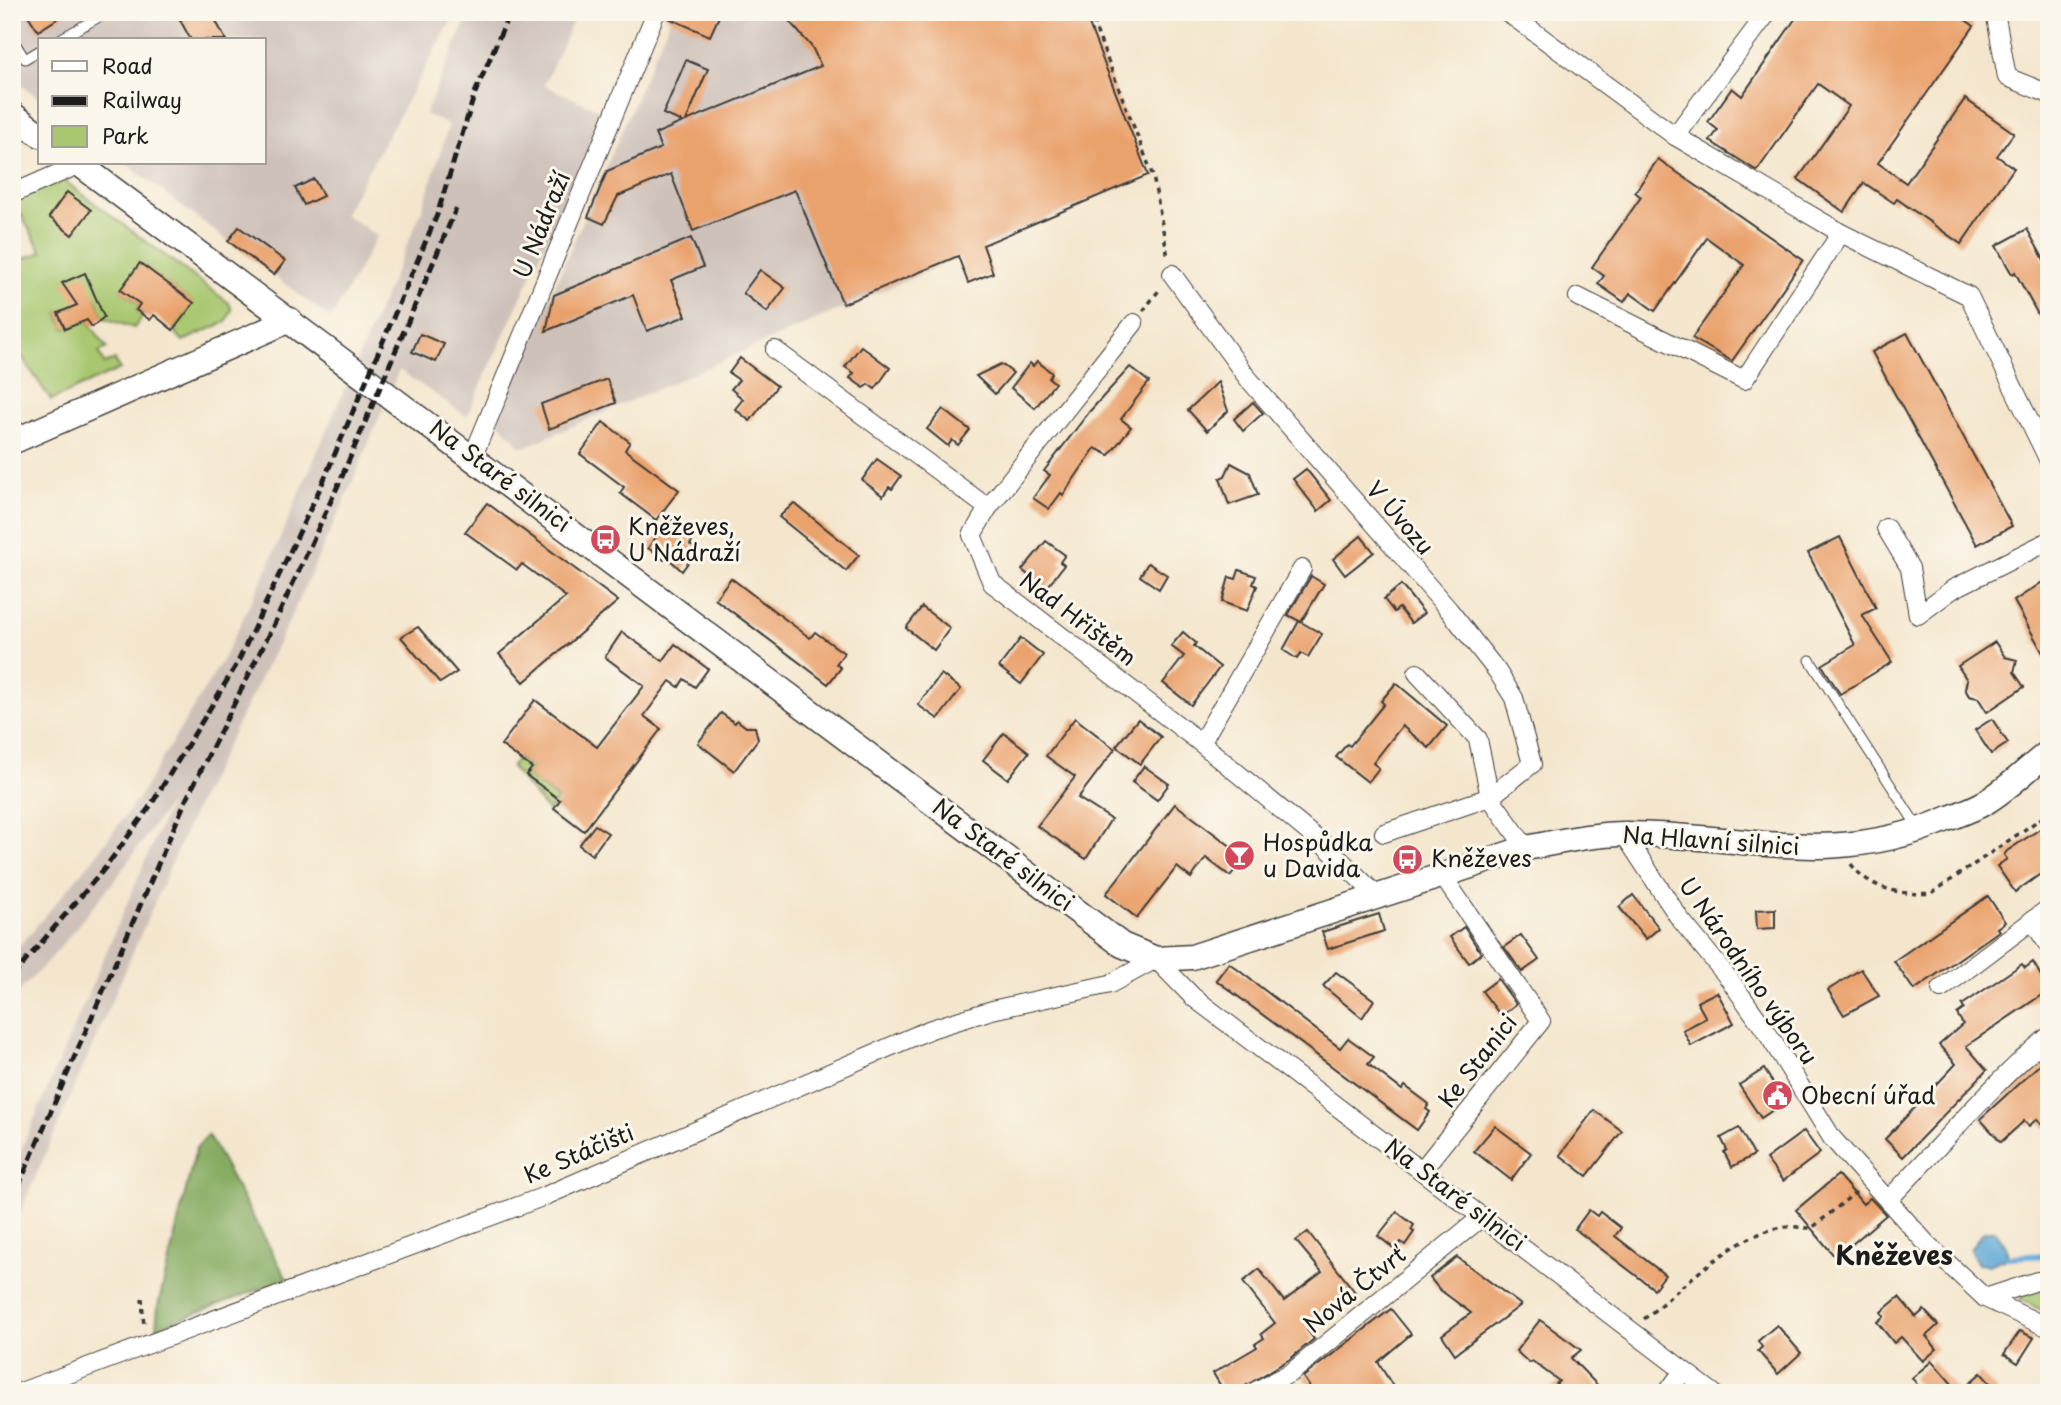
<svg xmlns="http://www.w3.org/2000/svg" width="2061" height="1405" viewBox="0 0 2061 1405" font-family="'Playpen Sans',sans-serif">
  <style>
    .industrial { fill: #cec1b9 }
    .green { fill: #a8c76f; stroke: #627246; stroke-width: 2 }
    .forest { fill: #86ac62; stroke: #51643f; stroke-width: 2 }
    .water { fill: #60a8d7; stroke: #3e627a; stroke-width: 2 }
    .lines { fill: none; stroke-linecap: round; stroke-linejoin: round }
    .stream { stroke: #60a8d7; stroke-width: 6 }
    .building { fill: #eaa26d }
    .lane-casing { stroke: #3c3a37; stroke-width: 11 }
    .street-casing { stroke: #3c3a37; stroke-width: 20 }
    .secondary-casing { stroke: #3c3a37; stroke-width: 27 }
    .path { stroke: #3c3a37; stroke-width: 3.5; stroke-dasharray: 5 5; stroke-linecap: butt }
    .lane { stroke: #fff; stroke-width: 9 }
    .street { stroke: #fff; stroke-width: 18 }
    .secondary { stroke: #fff; stroke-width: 24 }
    .rail { stroke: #1c1c1c; stroke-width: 5; stroke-dasharray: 10 5; stroke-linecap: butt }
    .labels { text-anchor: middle; stroke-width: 6; stroke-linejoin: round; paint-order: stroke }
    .street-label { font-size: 23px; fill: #1c1c1c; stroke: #fbf7ec }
    .poi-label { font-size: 23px; fill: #1c1c1c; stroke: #fbf7ec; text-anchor: start }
    .quarter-label { font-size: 26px; font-weight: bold; fill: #1c1c1c; stroke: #fbf7ec }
  </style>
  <rect width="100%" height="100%" fill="#fbf7ec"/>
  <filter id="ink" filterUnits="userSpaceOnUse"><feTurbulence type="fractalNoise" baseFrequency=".0143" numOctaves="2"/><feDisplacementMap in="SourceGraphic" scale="14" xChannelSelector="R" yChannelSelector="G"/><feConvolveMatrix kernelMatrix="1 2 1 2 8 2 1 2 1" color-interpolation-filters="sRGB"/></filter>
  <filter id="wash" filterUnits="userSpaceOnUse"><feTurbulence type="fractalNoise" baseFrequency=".00686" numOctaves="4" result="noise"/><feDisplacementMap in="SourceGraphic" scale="28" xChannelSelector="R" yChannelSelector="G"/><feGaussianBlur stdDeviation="1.57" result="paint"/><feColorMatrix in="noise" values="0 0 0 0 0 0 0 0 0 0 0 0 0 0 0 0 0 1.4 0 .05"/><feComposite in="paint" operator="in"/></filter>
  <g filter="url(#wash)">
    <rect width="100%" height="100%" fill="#f4e6cd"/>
    <g class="industrial">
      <path d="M12 12H456L344 214 377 236 331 319 125 163H264V40H40V99L12 78Z"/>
      <path d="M470 12H577L544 85 605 113 467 416 399 370 347 495 288 623 196 807 12 1231V1171L171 801 117 877 53 956 12 999V955L93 859 139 797 224 657 262 580 422 210 449 125 425 114Z"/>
      <path d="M673 12H1084L1148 175 522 448 497 420Z"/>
    </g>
    <g class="green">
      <path d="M62 179 229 303 232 310 226 322 183 341 173 330 193 303 140 264 121 290 140 304 136 310 143 316 134 328 104 318 95 297 58 313 65 329 87 320 107 348 99 352 104 364 115 360 120 369 51 400 12 342V263L42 252 12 199Z"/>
      <path d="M518 758 532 768 526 775 558 799 548 811 511 767Z"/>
      <path d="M2049 1284V1314L2020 1299 2026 1288Z"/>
    </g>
    <path class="forest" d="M208 1135 287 1279 156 1328 158 1306 196 1148Z"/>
    <path class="water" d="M1995 1230 2006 1247 2008 1257 1989 1265 1978 1264 1970 1249 1984 1232Z"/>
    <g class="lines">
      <path class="stream" d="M2008 1257 2049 1255"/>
    </g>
    <g id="blocks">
      <g class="building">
        <path d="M26 12H68L38 31Z"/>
        <path d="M195 12H211L226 40H191L180 20Z"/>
        <path d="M667 12H721L710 36 666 17Z"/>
        <path d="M781 12H1084L1148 175 983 245 993 273 968 283 958 256 843 304 795 190 693 231 671 174 618 196 604 224 588 217 607 171 661 148 655 134 683 122 663 114 686 60 708 69 686 121 821 66 812 47Z"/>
        <path d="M1800 12H1954L1974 26 1878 163 1906 183 1965 99 2014 133 1997 156 2014 168 1961 244 1897 199 1894 203 1864 183 1844 212 1798 179 1849 106 1818 84 1757 171 1710 141 1718 130 1708 122 1732 88 1742 96Z"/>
        <path d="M1658 159 1803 260 1732 361 1692 338 1744 265 1707 238 1655 311 1630 293 1624 302 1598 284 1604 276 1592 267 1641 197 1635 192Z"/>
        <path d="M314 179 323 196 304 205 295 188Z"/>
        <path d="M67 192 91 210 72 235 49 217Z"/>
        <path d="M239 227 285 261 274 275 228 241Z"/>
        <path d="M2027 229 2049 269V335L2015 272 2012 274 1996 246Z"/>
        <path d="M691 238 703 267 671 280 686 316 647 331 633 295 546 331 554 295Z"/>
        <path d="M140 263 194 303 173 330 154 315 150 320 136 310 140 304 120 290Z"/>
        <path d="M760 270 785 288 767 312 743 293Z"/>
        <path d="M85 273 104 317 92 327 87 320 65 329 58 313 77 305 62 283Z"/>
        <path d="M1907 333 2012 526 1977 545 1872 352Z"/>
        <path d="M420 334 444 344 436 362 412 352Z"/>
        <path d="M861 346 890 368 875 389 868 384 864 388 850 378 854 373 845 367Z"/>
        <path d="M740 358 777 386 750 421 735 409 743 399 731 389 739 380 729 373Z"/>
        <path d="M1037 361 1052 373 1049 378 1055 383 1035 408 1011 388 1030 363 1033 366Z"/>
        <path d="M1001 364 1013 373 995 394 976 376Z"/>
        <path d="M1130 367 1149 382 1121 419 1131 427 1109 455 1095 448 1063 495 1061 493 1049 509 1033 498 1050 475 1044 471 1090 411Z"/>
        <path d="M607 379 616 403 549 429 541 404Z"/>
        <path d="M1218 382 1228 411 1207 431 1188 410Z"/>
        <path d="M1253 402 1263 413 1243 431 1234 419Z"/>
        <path d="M943 409 970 430 958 445 952 440 948 446 927 429Z"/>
        <path d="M603 422 630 442 625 450 679 490 656 520 620 493 624 487 580 454Z"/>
        <path d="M877 459 901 476 892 489 889 487 883 496 862 480Z"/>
        <path d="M1231 463 1250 473 1258 495 1229 505 1220 478 1225 476Z"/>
        <path d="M1306 469 1331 500 1318 511 1293 479Z"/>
        <path d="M487 503 618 601 524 682 499 654 566 597 522 564 517 570 465 532Z"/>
        <path d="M794 503 859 555 846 571 779 517Z"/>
        <path d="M670 518 690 534 688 538 692 541 690 545 697 550 682 571 667 557 664 560 648 548Z"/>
        <path d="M1361 536 1374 552 1345 575 1333 559Z"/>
        <path d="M1840 537 1876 608 1862 615 1892 662 1840 694 1822 665 1855 645 1808 553Z"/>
        <path d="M1046 541 1065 555 1060 562 1064 565 1046 589 1022 570Z"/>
        <path d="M1148 563 1167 575 1159 589 1140 576Z"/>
        <path d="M1239 570 1256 576 1253 584 1257 586 1247 611 1222 602 1229 577 1236 579Z"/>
        <path d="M1311 576 1324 584 1301 622 1288 615Z"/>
        <path d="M731 578 810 638 815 632 844 653 836 664 841 668 828 684 715 599Z"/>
        <path d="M2044 581 2049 591V664L2014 601Z"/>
        <path d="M1401 585 1424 613 1411 623 1399 608 1394 612 1384 599Z"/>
        <path d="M922 607 950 628 934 650 906 628Z"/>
        <path d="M1299 621 1322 634 1308 657 1301 653 1297 659 1283 650Z"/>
        <path d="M418 627 457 672 440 683 401 637Z"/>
        <path d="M622 632 663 661 675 644 708 669 695 687 684 679 679 687 670 681 644 716 661 729 584 831 554 808 560 800 526 775 532 768 501 745 535 700 597 747 644 686 605 657Z"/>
        <path d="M1183 632 1196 643 1194 646 1220 667 1191 705 1163 683 1184 656 1171 646Z"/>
        <path d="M1021 638 1043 655 1021 684 999 667Z"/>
        <path d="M1995 642 2005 657 2017 660 2014 672 2024 687 1987 712 1978 698 1969 696 1965 689 1967 680 1958 666Z"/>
        <path d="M941 674 961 689 938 719 918 705Z"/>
        <path d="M1396 683 1447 726 1429 748 1402 726 1373 763 1379 768 1368 782 1336 757 1347 744 1350 746 1384 704 1381 701Z"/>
        <path d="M721 713 735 723 737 720 746 727H755L758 739 734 771 698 743Z"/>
        <path d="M1075 718 1115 749 1078 798 1111 819 1086 859 1037 826 1075 777 1046 756Z"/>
        <path d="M1138 719 1161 737 1140 764 1116 746Z"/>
        <path d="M1992 719 2008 743 1991 754 1975 730Z"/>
        <path d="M1004 733 1029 752 1008 779 983 760Z"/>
        <path d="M1144 766 1169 784 1157 800 1132 782Z"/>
        <path d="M1175 804 1245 857 1230 876 1206 858 1191 878 1177 867 1137 918 1106 894Z"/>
        <path d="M2049 823V868L2015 892 1997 866 2007 859 2004 855 2007 851Z"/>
        <path d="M595 825 608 833 592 855 579 845Z"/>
        <path d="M1633 895 1659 928 1646 939 1619 907Z"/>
        <path d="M1988 896 2005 922 1997 928 1999 931 1914 990 1894 961Z"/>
        <path d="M1775 909V928L1757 929 1756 910Z"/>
        <path d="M1379 914 1384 931 1328 949 1322 932Z"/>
        <path d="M1464 927 1481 953 1469 963 1450 937Z"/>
        <path d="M1521 935 1539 960 1522 972 1504 947Z"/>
        <path d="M2033 962 2049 990 1966 1046 1987 1070 1903 1157 1885 1139 1956 1064 1939 1045 1963 1024 1957 1014 1964 1009 1962 1005 2022 964 2025 968Z"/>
        <path d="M1229 963 1340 1048 1348 1038 1374 1057 1368 1064 1402 1090 1405 1086 1429 1104 1426 1109 1430 1112 1417 1130 1216 980Z"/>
        <path d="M1861 969 1879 996 1844 1015 1828 990Z"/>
        <path d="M1336 972 1374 1000 1362 1018 1323 986Z"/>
        <path d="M1498 979 1516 1004 1501 1016 1482 991Z"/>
        <path d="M1717 992 1734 1023 1691 1046 1683 1030 1706 1018 1697 1002Z"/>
        <path d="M2049 1056V1133L2037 1119 2029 1126 2024 1121 2001 1142 1980 1119Z"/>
        <path d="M1764 1069 1785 1102 1761 1118 1739 1085Z"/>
        <path d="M1594 1110 1622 1131 1587 1176 1560 1155Z"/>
        <path d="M1495 1126 1531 1153 1511 1180 1474 1151Z"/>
        <path d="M1739 1128 1754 1155 1732 1167 1724 1152 1727 1150 1721 1138Z"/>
        <path d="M1804 1131 1820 1153 1783 1181 1766 1159Z"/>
        <path d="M1838 1175 1863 1204 1870 1198 1886 1215 1836 1258 1796 1210Z"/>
        <path d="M1589 1210 1597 1216 1600 1212 1621 1228 1615 1236 1665 1275 1654 1289 1575 1229Z"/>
        <path d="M1397 1212 1414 1225 1411 1230 1414 1232 1405 1245 1401 1242 1396 1250 1378 1236Z"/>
        <path d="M1308 1232 1355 1292 1307 1330 1314 1339 1290 1359 1234 1393H1225L1213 1373 1257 1347 1255 1344 1264 1338 1261 1334 1275 1323 1243 1282 1259 1269 1284 1301 1322 1272 1296 1241Z"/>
        <path d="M1457 1257 1521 1305 1455 1354 1442 1335 1471 1313 1439 1289 1430 1278Z"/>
        <path d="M1899 1297 1916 1317 1924 1310 1938 1325 1926 1336 1937 1349 1923 1361 1901 1337 1894 1343 1877 1322 1884 1316 1881 1312Z"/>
        <path d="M1391 1309 1411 1334 1378 1362 1397 1393H1314L1303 1377Z"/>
        <path d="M1540 1320 1581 1350 1571 1358 1605 1393H1547L1559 1381 1532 1361 1529 1363 1516 1351Z"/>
        <path d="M1777 1325 1801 1353 1778 1374 1758 1351 1762 1347 1758 1341Z"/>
        <path d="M2020 1331 2034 1338 2018 1363 2004 1354Z"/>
        <path d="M1932 1361 1959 1392 1981 1373 1999 1393H1924L1912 1378Z"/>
      </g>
    </g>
  </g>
  <g filter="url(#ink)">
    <use href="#blocks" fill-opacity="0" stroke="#3c3a37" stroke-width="2"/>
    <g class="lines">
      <defs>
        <g id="lane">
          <path d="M12 38 25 59 40 50"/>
          <path d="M58 40 108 12"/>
          <path d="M1810 660 1917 826"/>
        </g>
        <g id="street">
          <path d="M1507 12 1675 136 1841 233 1969 296 2049 461"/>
          <path d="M1995 12 2007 77 2049 94"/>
          <path d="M1675 136 1768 12"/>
          <path d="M12 194 80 164"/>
          <path d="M1172 274 1246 376 1449 610 1497 671 1514 698 1532 764 1490 797 1384 833"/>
          <path d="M1578 297 1744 380 1841 233"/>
          <path d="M775 350 988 508 972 535 992 583 1201 743 1330 850 1377 896"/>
          <path d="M473 456 656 12"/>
          <path d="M988 508 1134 323"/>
          <path d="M1886 528 1910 568 1918 615 1953 589 2049 541"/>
          <path d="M1417 673 1478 739 1490 797 1526 848"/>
          <path d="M1201 743 1302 569"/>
          <path d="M1624 834 1680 919 1730 980 1768 1034 1832 1138 1926 1243 1985 1298 2037 1281H2049"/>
          <path d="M2032 920 2049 946"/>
          <path d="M1941 989 2049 908"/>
          <path d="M1422 1170 1541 1021 1442 875"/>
          <path d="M1889 1199C1942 1145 1990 1085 2049 1036"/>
          <path d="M1985 1298 2049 1328"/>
          <path d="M18 1393 545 1196 931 1029 992 1010 1110 984 1156 959 1193 997 1713 1393"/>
          <path d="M1252 1393 1292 1372 1483 1216"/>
          <path d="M1667 1393 1683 1371"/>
        </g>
        <g id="secondary">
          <path d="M12 114 40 135"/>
          <path d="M78 163 1122 945 1156 959 1192 957 1526 848C1559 842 1592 834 1626 834 1742 834 1833 869 1947 819 1960 814 1974 809 1986 802 2009 788 2028 768 2049 752"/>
          <path d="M12 442 290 320"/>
        </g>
      </defs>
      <use href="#lane" class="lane-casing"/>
      <use href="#street" class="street-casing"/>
      <use href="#secondary" class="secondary-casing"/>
      <g class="path">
        <path d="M1089 12 1153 176 1168 257"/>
        <path d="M1143 311 1160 289"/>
        <path d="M1851 864C1869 889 1903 896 1932 893L2049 813"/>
        <path d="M142 1298 144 1327"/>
        <path d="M1644 1319C1681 1289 1736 1232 1785 1227 1793 1226 1803 1228 1812 1228L1856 1192"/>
      </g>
      <use href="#lane" class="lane"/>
      <use href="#street" class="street"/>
      <use href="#secondary" class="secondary"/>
      <g class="rail">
        <path d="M12 977 105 868 151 805 237 664 322 484 437 215 475 93 510 12"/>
        <path d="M12 1201 185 802 277 618 340 481 456 209"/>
      </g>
    </g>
  </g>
  <defs>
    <symbol id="bus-disc" viewBox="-11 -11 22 22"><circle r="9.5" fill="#d1495b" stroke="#fbf7ec"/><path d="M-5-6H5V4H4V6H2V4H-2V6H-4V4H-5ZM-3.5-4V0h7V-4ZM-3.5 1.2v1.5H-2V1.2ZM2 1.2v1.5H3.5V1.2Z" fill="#fff"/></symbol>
    <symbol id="bar-disc" viewBox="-11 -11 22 22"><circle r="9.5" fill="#d1495b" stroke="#fbf7ec"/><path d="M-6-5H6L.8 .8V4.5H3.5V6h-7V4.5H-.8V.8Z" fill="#fff"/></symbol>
    <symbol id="civic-disc" viewBox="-11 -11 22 22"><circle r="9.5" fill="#d1495b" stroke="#fbf7ec"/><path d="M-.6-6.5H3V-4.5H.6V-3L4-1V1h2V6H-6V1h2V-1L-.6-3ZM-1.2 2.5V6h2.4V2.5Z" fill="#fff"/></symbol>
  </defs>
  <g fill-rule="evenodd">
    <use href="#bus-disc" x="588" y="522" width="35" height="35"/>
    <use href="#bar-disc" x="1222" y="838" width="35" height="35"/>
    <use href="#bus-disc" x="1390" y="842" width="35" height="35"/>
    <use href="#civic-disc" x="1760" y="1078" width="35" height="35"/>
  </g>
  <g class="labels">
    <g class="street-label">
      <text transform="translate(542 225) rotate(-68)" y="8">U Nádraží</text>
      <text transform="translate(500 476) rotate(37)" y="8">Na Staré silnici</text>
      <text transform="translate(1400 518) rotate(49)" y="8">V Úvozu</text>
      <text transform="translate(1078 619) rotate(37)" y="8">Nad Hřištěm</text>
      <text transform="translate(1711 841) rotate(4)" y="8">Na Hlavní silnici</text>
      <text transform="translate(1003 855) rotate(37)" y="8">Na Staré silnici</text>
      <text transform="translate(1748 971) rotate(55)" y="8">U Národního výboru</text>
      <text transform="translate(1478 1061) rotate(-52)" y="8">Ke Stanici</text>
      <text transform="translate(579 1154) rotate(-23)" y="8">Ke Stáčišti</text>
      <text transform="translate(1455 1195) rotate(37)" y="8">Na Staré silnici</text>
      <text transform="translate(1355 1290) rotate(-39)" y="8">Nová Čtvrť</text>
    </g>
    <g class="poi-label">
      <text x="628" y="535">Kněževes,<tspan x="628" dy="26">U Nádraží</tspan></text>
      <text x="1263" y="851">Hospůdka<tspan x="1263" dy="26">u Davida</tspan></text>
      <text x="1431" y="867">Kněževes</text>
      <text x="1801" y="1104">Obecní úřad</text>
    </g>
    <g class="quarter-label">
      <text x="1894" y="1265">Kněževes</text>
    </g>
  </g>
  <rect width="2061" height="1405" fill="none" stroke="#fbf7ec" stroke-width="42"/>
  <rect x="38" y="38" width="228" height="126" fill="#fbf7ec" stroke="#a29f99" stroke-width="2"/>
  <rect x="52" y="61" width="35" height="10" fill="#ffffff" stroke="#a29f99" stroke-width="2"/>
  <text x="102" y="74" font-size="21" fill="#1c1c1c">Road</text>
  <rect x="52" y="96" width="35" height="10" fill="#1c1c1c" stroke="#a29f99" stroke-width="2"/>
  <text x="102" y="108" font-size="21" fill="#1c1c1c">Railway</text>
  <rect x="52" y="126" width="35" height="21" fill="#a8c76f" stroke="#a29f99" stroke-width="2"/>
  <text x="102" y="144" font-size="21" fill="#1c1c1c">Park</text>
</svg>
